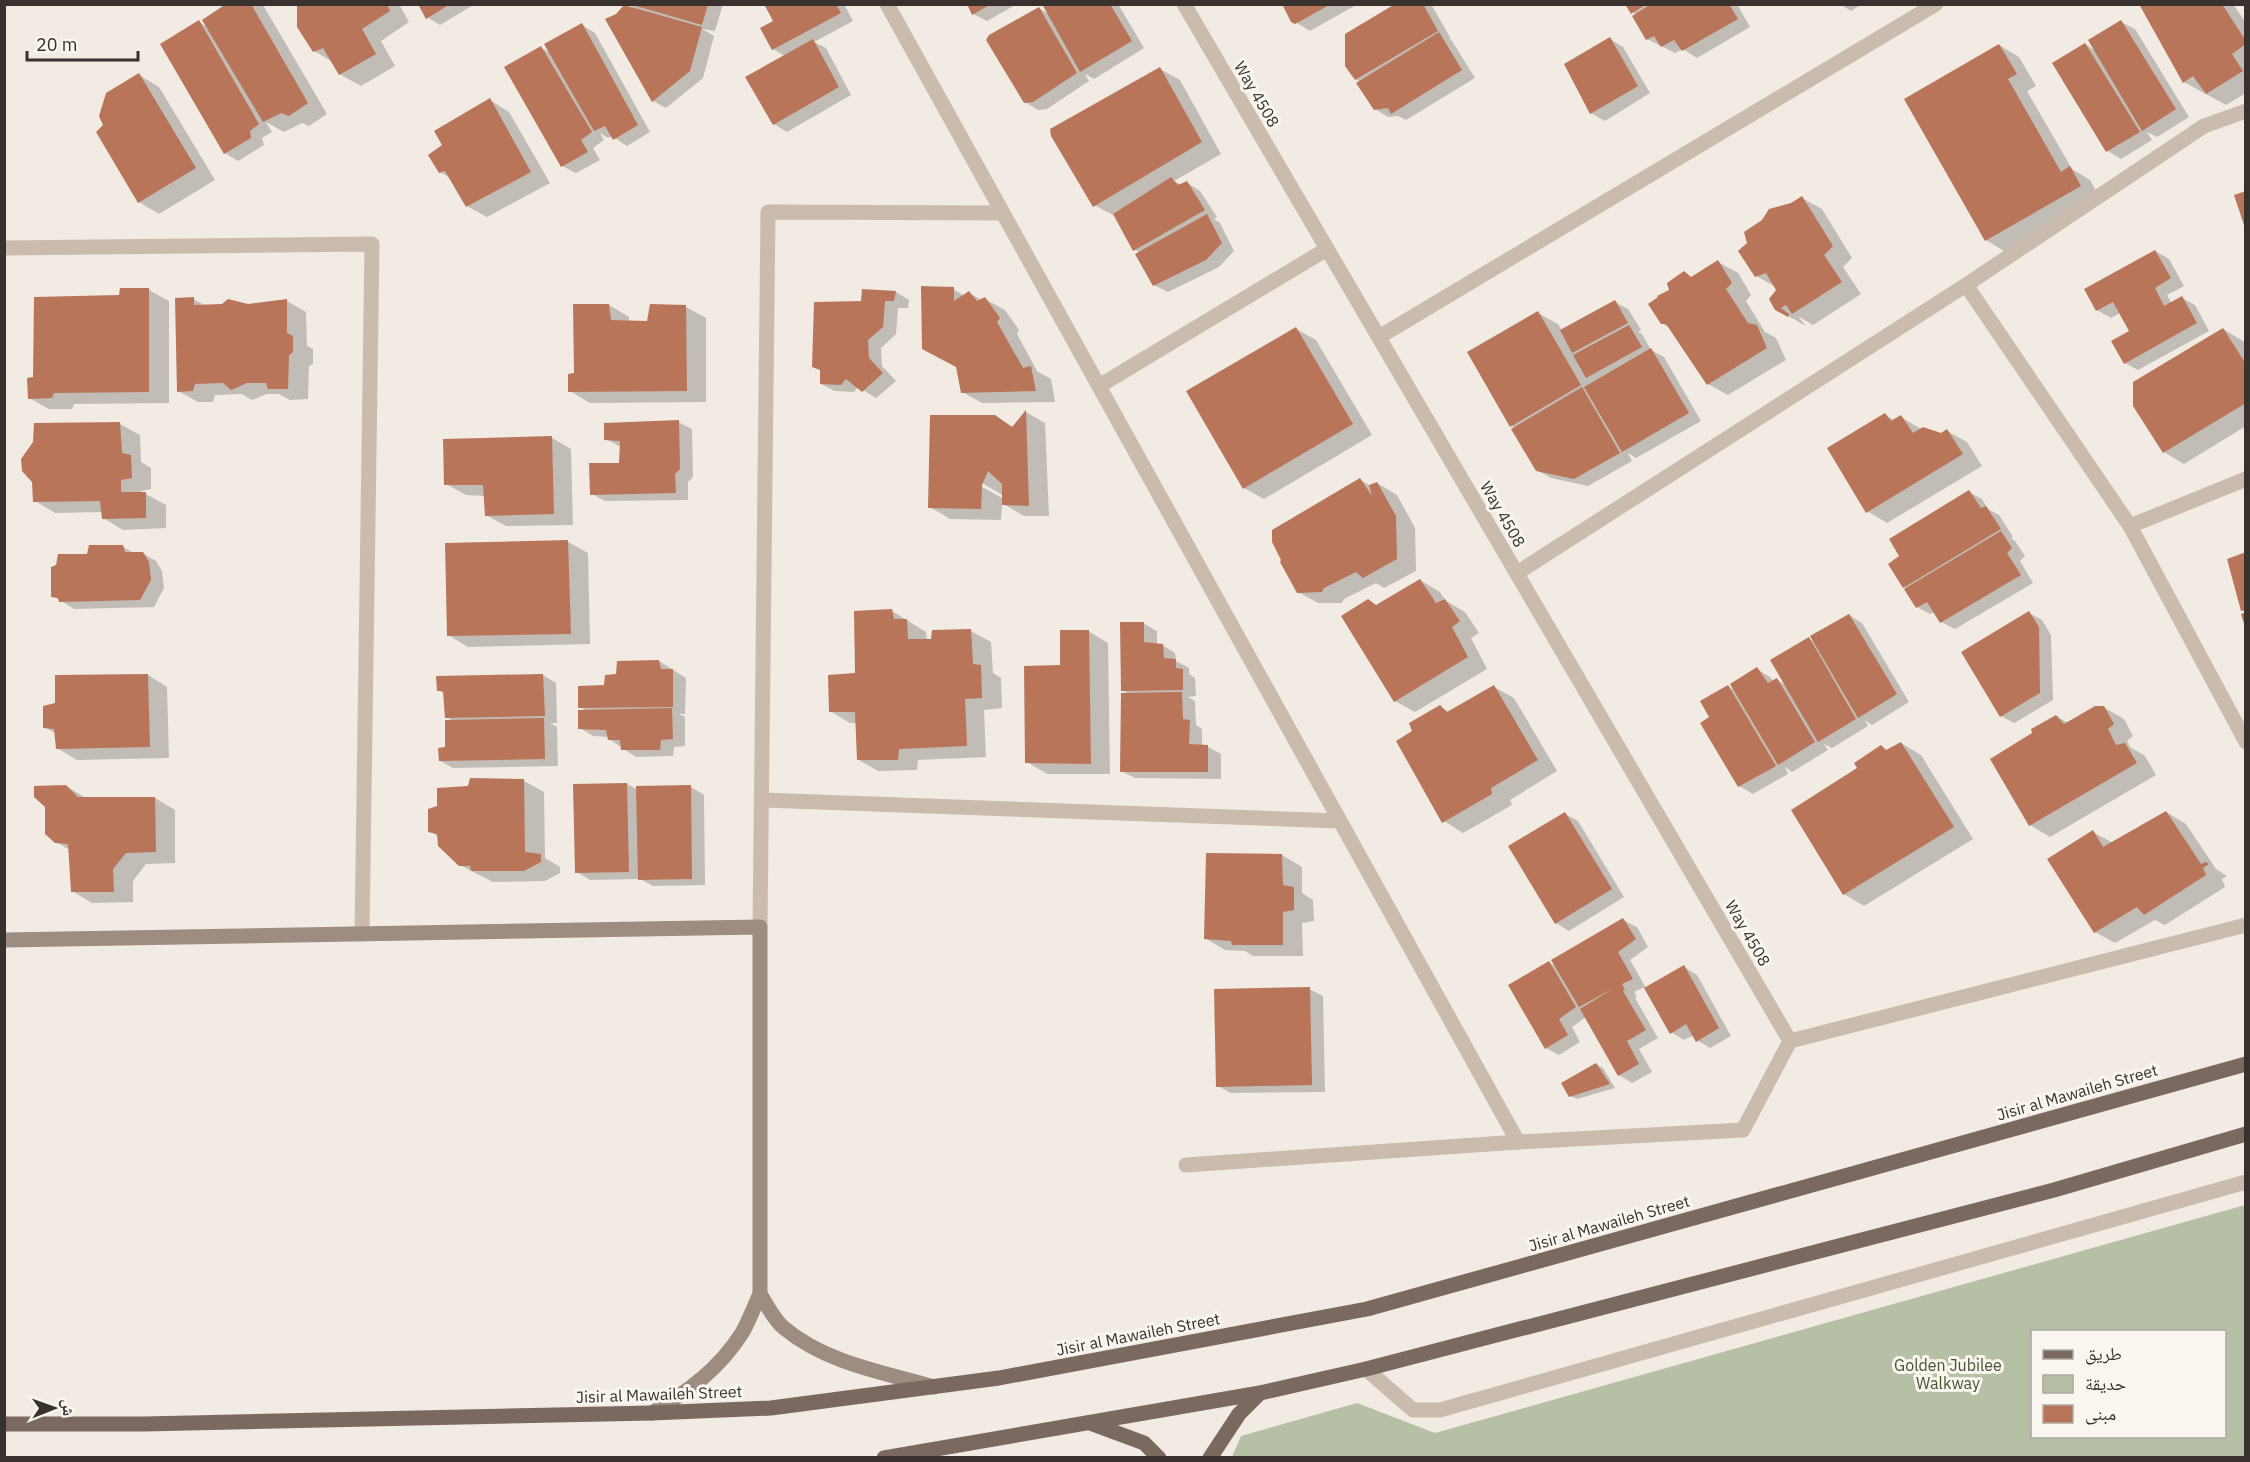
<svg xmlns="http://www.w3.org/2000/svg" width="2250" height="1462" viewBox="0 0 2250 1462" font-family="'IBM Plex Sans','Noto Naskh Arabic',sans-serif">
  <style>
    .green { fill: #b5c0a4; fill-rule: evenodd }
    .shadow { fill: #0003; fill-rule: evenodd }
    .building { fill: #b97559 }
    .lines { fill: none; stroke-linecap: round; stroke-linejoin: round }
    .lane { stroke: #c9bcaf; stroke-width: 15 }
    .street { stroke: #c9bcaf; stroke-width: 15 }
    .secondary { stroke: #9d8c81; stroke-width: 15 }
    .primary { stroke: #796960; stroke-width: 15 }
    .labels { text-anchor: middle; stroke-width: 6; stroke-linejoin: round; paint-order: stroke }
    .street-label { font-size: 16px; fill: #39312d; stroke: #f9f5ef }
    .park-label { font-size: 16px; fill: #475533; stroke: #f9f5ef }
  </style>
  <rect width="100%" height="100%" fill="#f2ebe3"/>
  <path class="green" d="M2245 1205V1457H1232L1241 1436 1357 1403 1435 1433ZM2032 1332H2224V1436H2032Z"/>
  <g class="shadow">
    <path d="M227 4 263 5 327 114 309 126 302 123 284 132 266 122 272 132 262 138 264 145 238 161 225 153 162 44 199 22 207 27Z"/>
    <path d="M299 4H399L409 22 381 41 395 66 361 86 341 75 333 62 314 51Z"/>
    <path d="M420 4H475L440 25 427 17Z"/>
    <path d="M628 4H723L715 31 702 29 714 36 703 78 666 108 653 101 637 10Z"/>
    <path d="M766 4H844L853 21 814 42 826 48 851 95 787 132 774 124 785 56 773 49 762 29 775 22Z"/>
    <path d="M968 4H1017L987 21 973 14Z"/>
    <path d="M1044 4H1118L1144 48 1094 79 1085 74 1089 81 1047 109 1038 110 1025 102 1039 8 1050 15Z"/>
    <path d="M1284 4H1358L1310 31 1292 20Z"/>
    <path d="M1398 4H1431L1451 39H1449L1452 41 1475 78 1406 120 1398 116 1388 117 1375 109 1360 82 1356 79Z"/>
    <path d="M1627 4H1737L1750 27 1697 58 1683 49 1675 53 1647 39 1636 15Z"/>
    <path d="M1840 4H1862L1851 11Z"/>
    <path d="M2141 4H2233L2246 23V93L2226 105 2184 82Z"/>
    <path d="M2121 22 2135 29 2189 117 2157 137 2147 132 2152 140 2121 159 2108 151 2085 44 2096 51Z"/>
    <path d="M582 25 595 33 650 132 627 146 612 136 608 138 600 133 604 140 593 148 600 160 576 173 562 166 541 48 551 53Z"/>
    <path d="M1610 39 1623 47 1650 93 1605 121 1591 113Z"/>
    <path d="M1999 45 2019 57 2036 86 2027 91 2072 169 2090 180 2100 198 2006 252 1986 240Z"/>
    <path d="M1160 69 1180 80 1221 154 1174 181 1181 185 1187 183 1200 191 1217 217 1214 219 1220 223 1234 251 1219 267 1168 292 1154 285 1141 253 1134 249 1115 216 1094 205Z"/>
    <path d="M139 75 159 87 215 180 159 214 139 202Z"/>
    <path d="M490 100 509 112 550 183 487 217 467 206 452 179 440 172 444 145Z"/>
    <path d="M1802 198 1822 209 1852 258 1843 267 1861 294 1813 325 1798 316 1806 326 1776 309 1777 290 1776 287 1756 276 1792 204Z"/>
    <path d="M2155 251 2169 259 2184 286 2167 295 2172 304 2182 298 2195 305 2209 331 2138 370 2125 363 2131 332 2120 313 2111 318 2097 310Z"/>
    <path d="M1718 262 1738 273 1751 295 1746 301 1765 332 1776 338 1786 360 1728 395 1708 384 1671 329 1662 323Z"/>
    <path d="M923 288 953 289 965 296 969 293 982 300 985 299 1005 310 1019 330 1017 334 1037 371 1051 379 1055 402 982 403 962 392 958 368Z"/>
    <path d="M149 290 169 301V403L74 404 72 409H49L29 398 34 378 121 297Z"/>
    <path d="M896 292 909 300 908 308H898L896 334 881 348 882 366 896 381 876 398 858 387 854 392 835 391 821 384 862 302Z"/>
    <path d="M193 299 206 306H248L287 301 306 312 307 346 313 349V364L309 366 308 399 290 400 279 394H267L252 400 242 394 215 395 213 402H198L178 391Z"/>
    <path d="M1615 302 1628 309 1641 330 1638 332 1642 334 1651 350 1664 357 1701 421 1636 458 1628 453 1632 461 1588 486 1551 478 1537 470 1515 428 1512 426 1538 313 1558 324 1562 331Z"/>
    <path d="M609 305 629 317V322H649L651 306 686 307 706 318V402L590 403 570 391 576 374Z"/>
    <path d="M1296 329 1316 340 1372 435 1264 499 1244 488Z"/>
    <path d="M2223 329 2243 341 2246 345V426L2184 464 2164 452Z"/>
    <path d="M1026 412 1045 423 1049 516H1024L1002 503 1001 520 950 519 930 507 994 416 1014 428ZM977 480 1004 496V499L975 483Z"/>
    <path d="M1885 415 1894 420 1901 417 1921 429 1942 434 1947 431 1967 442 1982 466 1887 523 1867 511Z"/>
    <path d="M678 422 692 429 693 477 688 482V500L605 501 592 494 621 464V447L606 439Z"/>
    <path d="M120 424 140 435 141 462 151 468V489L141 491V494H146L166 505V528L123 530 103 518V512L55 513 35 501Z"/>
    <path d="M552 438 571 449 573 525 506 526 486 515 485 496 466 495 446 484Z"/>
    <path d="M1360 480 1371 486 1377 483 1397 495 1415 528 1416 571 1384 588 1376 583 1344 599 1342 603H1318L1298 592Z"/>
    <path d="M1969 492 1982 499 1988 509 1999 515 2013 537 2011 538 2015 541 2025 556 2020 561 2033 583 1955 629 1941 622 1935 612 1930 614 1917 607 1907 589 1904 587Z"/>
    <path d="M568 542 588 553 590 644 468 647 448 635 447 545Z"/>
    <path d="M123 547 134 553H142L156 561 162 571 164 588 154 607 74 609 53 596 88 555Z"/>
    <path d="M1420 580 1440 592 1446 601 1465 612 1479 633 1471 638 1487 669 1415 712 1395 701 1377 606Z"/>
    <path d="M892 611 926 632 927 641 971 631 991 642 993 673 1001 678 1002 708 984 710 986 757 918 760 917 770 878 771 859 760 857 723H850L830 711 856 675Z"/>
    <path d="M2029 613 2042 620 2051 635 2053 700 2014 723 2001 716Z"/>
    <path d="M1849 615 1862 623 1909 702 1872 725 1865 720 1868 726 1832 748 1824 744 1828 750 1792 772 1785 767 1788 774 1753 794 1739 786 1702 724 1711 718 1728 686 1736 691 1757 669 1770 677 1774 682 1777 680 1786 685 1809 639 1817 643Z"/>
    <path d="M1143 623 1157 631V645H1162L1175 653 1176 661 1189 668V674L1195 678 1196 696 1188 697 1195 701 1196 725 1202 729V746L1208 747 1221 754V779L1135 778 1121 771 1129 694 1122 690Z"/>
    <path d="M1088 631 1108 643 1110 774H1047L1027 762 1062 667Z"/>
    <path d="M659 661 686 678 685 714H679L685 717V746L674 747 673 756 636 757 609 739V737L593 736 580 728 587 711 580 707 618 675Z"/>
    <path d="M148 675 167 687 169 758 77 760 57 748 56 734 45 727 57 704Z"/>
    <path d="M543 675 556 683 557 723H550L557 727 558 766 453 768 440 761 447 748 453 721 447 717 445 694 438 690Z"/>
    <path d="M1494 687 1514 698 1557 771 1510 800 1512 805 1463 833 1444 821 1414 732 1440 707 1449 712Z"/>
    <path d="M2103 707 2124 719 2133 736 2127 741 2130 747 2145 756 2156 775 2050 837 2030 825 1992 759 2034 734 2056 716 2068 723Z"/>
    <path d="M1901 743 1921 755 1973 839 1864 906 1844 894 1793 811 1859 769 1881 747 1888 751Z"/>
    <path d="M524 781 544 792 545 858 560 867V873L545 881 493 882 460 865 439 837 430 831 438 807Z"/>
    <path d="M627 784 638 790 691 787 704 795 705 885 653 886 640 879 590 880 577 872Z"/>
    <path d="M66 786 86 798H155L175 810V863L146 864 133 881V902L92 903 72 891 70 850 56 842Z"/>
    <path d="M2166 812 2186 824 2216 869 2227 876 2222 879 2225 887 2165 925 2155 920 2115 943 2095 932 2093 832 2113 843Z"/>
    <path d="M1565 814 1578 821 1624 897 1569 931 1556 923Z"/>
    <path d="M1282 855 1302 867V893L1313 900 1314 921 1302 923 1303 956H1253L1245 951 1225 950 1205 938Z"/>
    <path d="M1623 920 1637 927 1648 947 1630 960 1646 988 1684 967 1697 975 1731 1036 1710 1048 1697 1040 1694 1035 1684 1040 1671 1032 1645 987 1634 992 1637 997 1635 998 1658 1038 1639 1049 1652 1072 1632 1083 1619 1075 1586 1017 1572 1027 1580 1042 1559 1055 1546 1048 1549 963 1557 967Z"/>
    <path d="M1309 989 1323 996 1325 1092 1231 1093 1218 1086Z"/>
    <path d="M1596 1064 1603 1068 1615 1088 1577 1099 1570 1096Z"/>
  </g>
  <g class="building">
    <path d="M226 4H251L308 103 289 116 281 113 263 122 202 20Z"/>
    <path d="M297 4H387L390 11 362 29 376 54 339 75 323 48 313 52 297 27Z"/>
    <path d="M418 4H450L426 19Z"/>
    <path d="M629 4H708L702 25Z"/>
    <path d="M764 4H836L841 13 772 50 760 28 773 21Z"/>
    <path d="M967 4H991L972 15Z"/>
    <path d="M1042 4H1110L1132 41 1080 72Z"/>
    <path d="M1282 4H1331L1295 24 1291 22Z"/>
    <path d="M1395 4H1423L1438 31 1355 80 1345 66V34Z"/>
    <path d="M1625 4H1647L1631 14Z"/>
    <path d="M1651 4H1729L1738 19 1682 51 1674 40 1661 47 1654 36 1646 40 1632 16Z"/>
    <path d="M2139 4H2222L2246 41V44L2232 54 2243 71 2206 94 2193 76 2183 83Z"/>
    <path d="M624 5 702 27 690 71 652 102 605 19 616 14Z"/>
    <path d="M1039 7 1077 73 1033 102 1024 103 986 40 989 35Z"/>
    <path d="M199 20 259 124 250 131 251 138 224 154 160 44Z"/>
    <path d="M2121 20 2176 109 2142 131 2088 40Z"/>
    <path d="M582 23 638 125 613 140 605 126 594 131 544 44Z"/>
    <path d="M1439 32 1462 70 1391 114 1388 108 1374 110 1356 83Z"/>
    <path d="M1610 37 1638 86 1590 114 1564 64Z"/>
    <path d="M813 39 839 87 773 125 745 77Z"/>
    <path d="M2085 43 2140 132 2106 152 2052 63Z"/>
    <path d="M1999 44 2017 74 2008 79 2061 172 2070 166 2081 186 1985 241 1904 99Z"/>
    <path d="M541 46 592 132 581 140 588 152 561 167 504 67Z"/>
    <path d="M1160 67 1202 142 1093 207 1051 136 1050 129Z"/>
    <path d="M139 73 196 168 138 203 96 132 103 125 99 116 106 93Z"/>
    <path d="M490 98 531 172 466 207 445 171 439 173 428 155 442 145 434 131Z"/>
    <path d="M1171 177 1178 185 1187 181 1205 210 1133 251 1113 214Z"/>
    <path d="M2246 191V228H2245L2234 195Z"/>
    <path d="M1802 196 1833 246 1824 255 1842 282 1792 314 1786 305 1781 308 1789 314 1788 317 1775 310 1769 299 1776 290 1766 273 1755 277 1738 251 1747 243 1744 232 1762 220 1769 209 1791 203Z"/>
    <path d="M1207 214 1222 243 1206 260 1153 286 1135 254Z"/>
    <path d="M2155 250 2171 278 2155 288 2164 306 2182 296 2197 323 2124 364 2111 341 2129 331 2113 302 2096 311 2084 289Z"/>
    <path d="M1718 260 1732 283 1726 289 1748 323 1757 325 1767 348 1707 385 1666 324H1661L1648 304 1658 297 1657 296 1669 290 1667 283 1684 271 1691 277Z"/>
    <path d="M921 286 954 287V301L969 291 977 301 985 297 1000 318 997 322 1023 368 1031 366 1036 391 961 393 956 367 922 349Z"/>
    <path d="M120 288H149V392L54 393 52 398 28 399 27 378 33 377 34 297 119 295Z"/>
    <path d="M862 289 896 291 894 301H885L883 327 868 340 869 358 883 373 862 392 846 379 841 385 820 384V370L812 367 814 302 861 301Z"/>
    <path d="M194 297V305L222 304 228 299 248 304 287 299V333L293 336V352L289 355 288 389H268L266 383H247L231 390 223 383 195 384 193 391 177 392 175 298Z"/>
    <path d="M1615 300 1628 323 1572 353 1560 330Z"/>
    <path d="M573 304H609L611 320 647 321 650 304 686 305 687 391 568 392V374L574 373Z"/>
    <path d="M1538 311 1581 385 1510 427 1467 352Z"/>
    <path d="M1629 325 1642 347 1586 378 1573 355Z"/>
    <path d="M1296 327 1353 424 1243 489 1186 391Z"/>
    <path d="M2223 328 2246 364V403L2163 453 2133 406V382Z"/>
    <path d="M1651 348 1689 413 1622 452 1584 387Z"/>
    <path d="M1582 387 1620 453 1574 479 1536 471 1511 429Z"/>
    <path d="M1026 410 1029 506 1002 505V484L988 471 982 485 981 509 928 508 930 415H995L1012 427Z"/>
    <path d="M1885 413 1891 421 1901 415 1913 433 1923 427 1941 433 1947 429 1963 454 1866 513 1827 448Z"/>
    <path d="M679 420 680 469 675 474 676 493 590 495 589 463H619L620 441 604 440V423Z"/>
    <path d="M120 422 122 453 131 455 132 478 121 480V492H146V518L102 519 100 501 33 502 32 482 22 471 21 459 33 442 34 423Z"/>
    <path d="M552 436 554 514 485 516 483 485H444L443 439Z"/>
    <path d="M1360 478 1372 496 1369 485 1377 482 1396 516 1397 559 1363 578 1356 572 1324 588 1322 592 1297 593 1280 562 1281 560 1272 542V530Z"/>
    <path d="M1969 490 1981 508 1986 506 2001 529 1903 588 1888 564 1899 556 1889 539Z"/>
    <path d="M2001 531 2012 548 2007 553 2021 575 1940 623 1927 602 1916 608 1904 589Z"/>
    <path d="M568 540 571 634 447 636 445 543Z"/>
    <path d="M89 545H123L125 552H143L149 562 151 580 140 600 59 602 58 598 51 597V567L56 565 58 554H87Z"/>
    <path d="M2246 552V610L2241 611 2227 559Z"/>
    <path d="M1420 579 1436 603 1445 599 1460 621 1452 627 1468 657 1394 702 1341 616 1368 599 1376 605Z"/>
    <path d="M892 609 894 619H907L908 639H931L932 630 971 629 973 664 981 665 982 698 965 699 967 746 899 749 898 760H857L855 712H829L828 675 855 673 854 611Z"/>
    <path d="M2029 611 2039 627 2040 693 2000 717 1961 652Z"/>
    <path d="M2246 612V626L2245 627 2241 614Z"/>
    <path d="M1849 614 1897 694 1858 718 1810 636Z"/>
    <path d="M1120 622H1144V642L1163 644 1164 658 1176 659V668L1183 669V690L1121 691Z"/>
    <path d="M1060 630H1089L1091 764 1025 763 1024 666 1060 665Z"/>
    <path d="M1809 637 1856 719 1818 742 1770 660Z"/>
    <path d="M659 660 661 669H673V707L578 708V686L604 685 605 675 616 674 617 661Z"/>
    <path d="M1757 667 1768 683 1777 678 1815 742 1778 765 1730 684Z"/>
    <path d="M148 674 150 747 56 749 54 729 43 728V706L55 703V675Z"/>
    <path d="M543 674 545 716 445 718 443 691H437L436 676Z"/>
    <path d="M1494 685 1538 760 1491 788 1492 794 1442 823 1396 741 1412 731 1409 723 1440 705 1447 712Z"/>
    <path d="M1728 685 1776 766 1738 787 1700 723 1709 717 1700 701Z"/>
    <path d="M1182 692 1183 719 1190 720 1189 744 1208 745V772H1120L1121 693Z"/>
    <path d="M2095 706H2104L2114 724 2108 729 2116 745 2125 743 2137 763 2029 826 1990 759 2032 733 2031 729 2056 715 2064 724Z"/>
    <path d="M672 708 673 739 661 740 660 750H621L620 740H608L606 730 578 729V710Z"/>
    <path d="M544 718 545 759 439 761 438 748 445 747V720Z"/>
    <path d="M1901 742 1954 827 1843 895 1791 810 1857 768 1854 763 1881 745 1886 750Z"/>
    <path d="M470 778 524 779 525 852 541 854V862L524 871H471L470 866H459L438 846 437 834 428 832V809L437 806V788L468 786Z"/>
    <path d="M627 783 629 872 575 873 573 784Z"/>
    <path d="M66 785 78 797H155L156 852 126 853 113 869 114 892H71L68 844 55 843 45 834V807L34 797V786Z"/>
    <path d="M691 785 692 879 638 880 636 786Z"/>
    <path d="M2166 811 2201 864 2206 862 2209 864 2203 868 2206 875 2144 915 2137 907 2094 933 2047 859 2093 830 2103 847Z"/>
    <path d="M1565 812 1612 889 1555 924 1508 846Z"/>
    <path d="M1206 853 1282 854 1283 885 1294 887V910L1283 912V945H1232L1231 941 1204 939Z"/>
    <path d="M1623 918 1636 939 1618 952 1633 979 1622 984 1625 990 1623 991 1646 1030 1627 1041 1639 1064 1618 1076 1580 1009 1614 988 1579 1007 1551 960Z"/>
    <path d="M1549 961 1576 1007 1559 1019 1568 1035 1545 1049 1508 985Z"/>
    <path d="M1684 965 1719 1028 1696 1042 1686 1024 1670 1034 1644 988Z"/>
    <path d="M1310 987 1312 1085 1216 1087 1214 989Z"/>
    <path d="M1596 1063 1610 1084 1569 1097 1561 1083Z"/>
  </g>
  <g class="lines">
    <path class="lane" d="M1366 1369 1413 1410H1440L2246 1182"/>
    <g class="street">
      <path d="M887 4 1518 1142"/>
      <path d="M1184 4 1790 1041"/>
      <path d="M4 248 372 244 362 934"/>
      <path d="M1966 285 2130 526 2246 742"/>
      <path d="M1379 337 1936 4"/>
      <path d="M1099 386 1327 249"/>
      <path d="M2130 526 2246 479"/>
      <path d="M1517 573 1966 285 2204 126 2246 111"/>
      <path d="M763 800 1340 821"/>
      <path d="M760 927 768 212 1003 213"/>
      <path d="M1186 1165 1518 1142 1743 1130 1790 1041 2246 925"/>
    </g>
    <g class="secondary">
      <path d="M4 940 760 927V1294C754 1307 749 1321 742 1333 719 1369 689 1391 652 1413"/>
      <path d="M760 1294C767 1305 774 1320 784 1328 826 1363 882 1372 934 1387"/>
    </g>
    <g class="primary">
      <path d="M1090 1423 1144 1443 1159 1458"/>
      <path d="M4 1424H144L652 1413 771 1408 999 1378 1367 1309 2246 1064"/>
      <path d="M884 1458 1260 1393 1366 1369 2054 1190 2246 1134"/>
      <path d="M1210 1458 1239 1414 1260 1393"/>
    </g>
  </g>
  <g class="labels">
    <g class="street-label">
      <text transform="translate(1257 94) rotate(60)" y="6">Way 4508</text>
      <text transform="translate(1503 514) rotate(60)" y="6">Way 4508</text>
      <text transform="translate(1748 933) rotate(60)" y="6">Way 4508</text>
      <text transform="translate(2077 1092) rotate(-16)" y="6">Jisir al Mawaileh Street</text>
      <text transform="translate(1609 1223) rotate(-16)" y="6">Jisir al Mawaileh Street</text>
      <text transform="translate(1138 1334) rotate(-11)" y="6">Jisir al Mawaileh Street</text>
      <text transform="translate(659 1394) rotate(-2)" y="6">Jisir al Mawaileh Street</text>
    </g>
    <g class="park-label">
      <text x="1948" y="1371">Golden Jubilee<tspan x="1948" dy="18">Walkway</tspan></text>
    </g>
  </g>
  <rect width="2250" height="1462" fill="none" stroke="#39312d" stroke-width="12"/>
  <rect x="2031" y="1330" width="195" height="108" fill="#f9f5ef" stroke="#aca7a1" stroke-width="1.5"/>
  <rect x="2043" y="1350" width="30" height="9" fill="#796960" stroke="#aca7a1" stroke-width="1.5"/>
  <text x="2085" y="1360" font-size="18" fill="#39312d">طريق</text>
  <rect x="2043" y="1375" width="30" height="18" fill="#b5c0a4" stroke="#aca7a1" stroke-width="1.5"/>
  <text x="2085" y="1390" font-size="18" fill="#39312d">حديقة</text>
  <rect x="2043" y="1405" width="30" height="18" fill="#b97559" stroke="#aca7a1" stroke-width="1.5"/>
  <text x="2085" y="1420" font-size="18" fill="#39312d">مبنى</text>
  <g transform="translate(54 1408) rotate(89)" stroke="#f9f5ef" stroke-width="4.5" paint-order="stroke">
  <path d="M0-4.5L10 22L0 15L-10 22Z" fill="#39312d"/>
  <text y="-9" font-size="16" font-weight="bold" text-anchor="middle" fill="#39312d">ش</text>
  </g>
  <path d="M27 51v9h111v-9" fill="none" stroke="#39312d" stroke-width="3"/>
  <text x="36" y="51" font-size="18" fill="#39312d" stroke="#f9f5ef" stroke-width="4.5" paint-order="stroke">20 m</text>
</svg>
